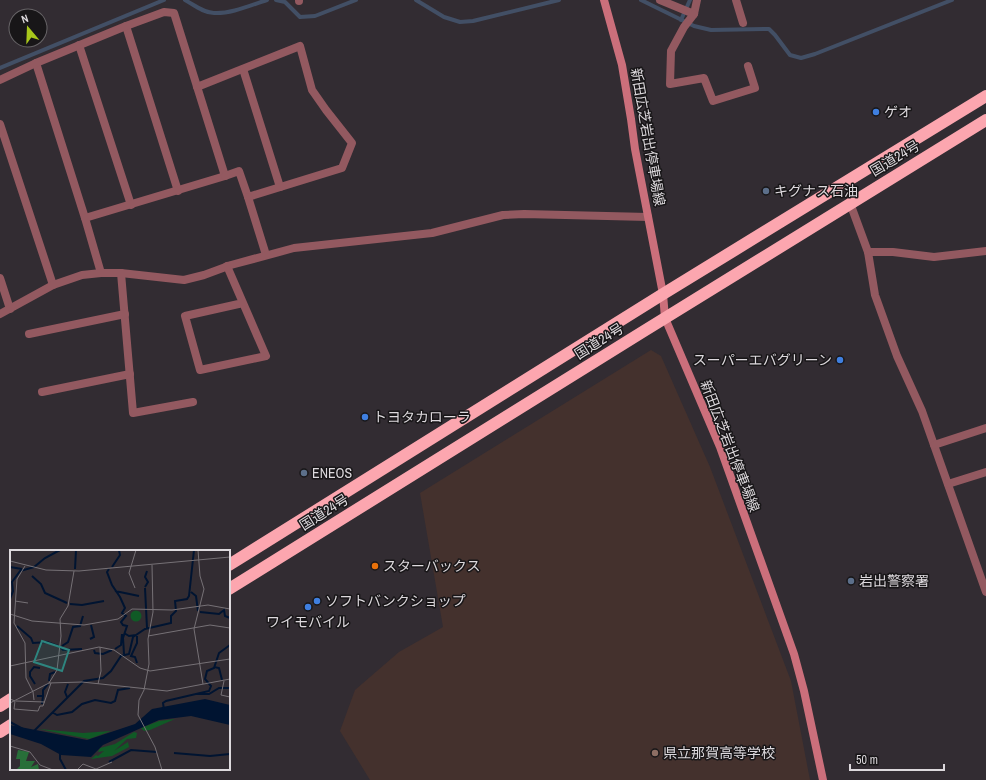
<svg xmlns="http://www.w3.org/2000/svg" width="986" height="780" viewBox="0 0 986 780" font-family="'Archivo Narrow','Noto Sans JP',sans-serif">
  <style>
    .education { fill: #44312d }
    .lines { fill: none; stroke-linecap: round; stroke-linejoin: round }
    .stream { stroke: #424f65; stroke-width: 4 }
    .street { stroke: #935960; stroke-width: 8 }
    .secondary { stroke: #cb6f7b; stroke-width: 8 }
    .highway { stroke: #fca6af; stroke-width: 12 }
    .shop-dot { fill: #3f7fe0; stroke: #181618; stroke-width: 1.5 }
    .service-dot { fill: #5c6f8a; stroke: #181618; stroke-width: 1.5 }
    .food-dot { fill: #e8710a; stroke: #181618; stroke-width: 1.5 }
    .education-dot { fill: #8d6e63; stroke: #181618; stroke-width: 1.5 }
    .labels { text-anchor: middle; stroke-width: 3; stroke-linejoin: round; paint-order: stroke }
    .poi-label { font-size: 14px; fill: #ddd9dd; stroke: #181618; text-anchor: start }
    .street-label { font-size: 14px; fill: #ddd9dd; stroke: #181618 }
    .inset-river { fill: none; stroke: #001431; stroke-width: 2 }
    .inset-road { fill: none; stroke: #767176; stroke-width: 1 }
    .view { fill: #2e857f; fill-opacity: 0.15; stroke: #2e857f; stroke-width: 2 }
    .inset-edge { fill: none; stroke: #ddd9dd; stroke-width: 2 }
  </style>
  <rect width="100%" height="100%" fill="#322c32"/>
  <path class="education" d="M651 350 661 356 710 467 791 681 810 780H370L340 731 355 690 399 652 443 627 420 493Z"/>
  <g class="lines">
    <g class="stream">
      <path d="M185 0C194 5 204 13 214 13 231 14 251 5 267 0"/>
      <path d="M276 0 285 2 300 17 315 16 356 0"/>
      <path d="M416 0 444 17 460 22 473 21 559 0"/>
      <path d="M641 0 694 26 711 30 769 29 775 35 790 55 801 58 815 54 952 0"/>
      <path d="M681 20 690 0"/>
      <path d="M0 68 164 0"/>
    </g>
    <g class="street">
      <path d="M299 0V1"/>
      <path d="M660 0 694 14 697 0"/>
      <path d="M736 0 743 23"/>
      <path d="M694 14 684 27 671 51 670 84 704 78 713 101 755 88 748 66"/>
      <path d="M126 26 178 191"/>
      <path d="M79 45 131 205"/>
      <path d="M36 63 85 218"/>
      <path d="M243 69 280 187"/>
      <path d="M0 80 36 63 126 26 164 12 174 13 225 176 85 218 101 273"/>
      <path d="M197 87 300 46 312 90 326 110 352 143 342 168 248 197 239 171 225 176"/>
      <path d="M0 124 53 285"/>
      <path d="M248 197 266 255"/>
      <path d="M850 203 868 252H893L934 257 986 251"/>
      <path d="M868 252 875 295 897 356 922 411 986 592"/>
      <path d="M227 266 266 356 200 370 185 316 243 303"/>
      <path d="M121 273 133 413 193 402"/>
      <path d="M0 278 10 309"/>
      <path d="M0 314 53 285 82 275 101 273H121L184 280 204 275 231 265 294 248 432 233 503 215 524 214 648 217"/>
      <path d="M29 334 125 314"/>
      <path d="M42 392 130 374"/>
      <path d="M934 445 986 428"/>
      <path d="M948 484 986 472"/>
    </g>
    <path class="secondary" d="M604 0 622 65 631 119 635 149 663 294 665 318 720 447 794 654 804 691 823 780"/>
    <g class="highway">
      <path d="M229 565 663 294 986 96"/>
      <path d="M229 589 644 331 986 120"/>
      <path d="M0 706 11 699"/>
      <path d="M0 732 11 725"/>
    </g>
  </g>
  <g class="shop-dot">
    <circle cx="876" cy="112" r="4"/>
    <circle cx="840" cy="360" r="4"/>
    <circle cx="365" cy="417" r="4"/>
    <circle cx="317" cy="601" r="4"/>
    <circle cx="308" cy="607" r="4"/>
  </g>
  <g class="service-dot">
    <circle cx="766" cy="191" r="4"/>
    <circle cx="304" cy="473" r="4"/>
    <circle cx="851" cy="581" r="4"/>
  </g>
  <circle class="food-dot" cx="375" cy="566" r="4"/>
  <circle class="education-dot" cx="655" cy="753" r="4"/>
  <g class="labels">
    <g class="poi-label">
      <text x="884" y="117">ゲオ</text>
      <text x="774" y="196">キグナス石油</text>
      <text x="832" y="365" text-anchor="end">スーパーエバグリーン</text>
      <text x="373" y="422">トヨタカローラ</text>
      <text x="312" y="478">ENEOS</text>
      <text x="383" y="571">スターバックス</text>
      <text x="859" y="586">岩出警察署</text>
      <text x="325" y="606">ソフトバンクショップ</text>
      <text x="308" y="627" text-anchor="middle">ワイモバイル</text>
      <text x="663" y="758">県立那賀高等学校</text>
    </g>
    <g class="street-label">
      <text transform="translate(648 137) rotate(80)" y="5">新田広芝岩出停車場線</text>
      <text transform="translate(895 158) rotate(-31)" y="5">国道24号</text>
      <text transform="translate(599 341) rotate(-32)" y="5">国道24号</text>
      <text transform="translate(730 446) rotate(69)" y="5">新田広芝岩出停車場線</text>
      <text transform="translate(324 512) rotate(-32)" y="5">国道24号</text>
    </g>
  </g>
  <g transform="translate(10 550)">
    <rect width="220" height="220" fill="#322c32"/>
    <path d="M120.5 66a5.5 5.5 0 1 1 11 0a5.5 5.5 0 1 1-11 0ZM165 169 140 180 134 181 131 178 149 171ZM29 179 73 183 101 181 79 189ZM124 182 127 183 126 188 117 189 104 201 118 192 119 197 102 206 81 209 86 205 88 206 103 201 88 206 94 201 88 202 90 198 105 194Z" fill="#105a26"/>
    <path d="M8 200 19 202 16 211H25L21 217 28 214 29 220H6L10 216V209H6Z" fill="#286f39"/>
    <path d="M195 149 220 155V175L181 166 149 170 93 195 81 207 51 205 31 194 0 184V175L77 190 125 174 142 159Z" fill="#001431"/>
    <path class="inset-river" d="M0 17 12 19M102 17 110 5 109 0M65 19 66 0M99 19 97 22 102 35 110 47 115 58 112 63 116 66 111 72 113 75 117 76 113 88 114 104M22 26 31 34 35 43 57 53M135 37 138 32 135 27 137 21M135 38 137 78M105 41 129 46M181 42 186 46 188 61M0 49 3 41 2 32 10 21 24 17 35 8 50 0M60 54 72 55 94 51M190 62 209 64 214 60 215 66 220 68M7 76 21 88 23 93 37 92 48 96M114 83 119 86 126 85M80 89 84 87 81 75M52 96 58 92 63 77 70 76 73 66M50 97 53 100 72 99M105 99 111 95 112 84M84 100 85 103 93 104 102 100M127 113 125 107 121 106 127 93V86M204 117 209 118 212 130M39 131 40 124 45 122M25 134 20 126V122L24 117 30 118M190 144H199L209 138H220M27 146H33L32 154M33 146V140L38 134M57 147 55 142 58 134M154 160 153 153 156 151 199 141 201 136 195 129 197 121 204 118 209 103 220 95M42 162 47 165 62 162 72 154 85 150 101 153 105 151 108 140 120 138M0 172 13 179M24 181 74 131 93 128 101 121 111 106 119 104 123 87 135 79 161 73V66L166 61 165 51 177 49 179 46 184 0M50 203V209L56 220M164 203 200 206 220 204M99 212 121 200 147 202"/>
    <path class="inset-road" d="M188 0 190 26 194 39 184 79 193 134M0 11 36 20 69 21 220 7M142 15 143 62 138 89 139 114 134 140 129 150 128 165 145 197 152 220M15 16 7 29 4 73 15 93 16 128 23 142 24 150M125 38 119 23 126 0M5 51 18 53M0 64 22 71 74 75 108 69 122 59 162 60 198 55 220 59M138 86 200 75 220 78M0 116 89 97 104 100 130 118 140 121 220 109M214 131 211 145 220 147M39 133 47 120 51 86 50 69 58 56 64 21M88 134 91 121 90 97M0 149 5 151 4 159 28 161 30 156H33L41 133M6 151 35 152M0 153 39 133 72 132 157 141 220 129M0 196 20 202 30 215 43 220M67 220 73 214 86 219 102 212"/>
    <path class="view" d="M32 91 59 100 52 121 24 112Z"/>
    <rect width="220" height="220" class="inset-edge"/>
  </g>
  <g transform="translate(28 28) rotate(341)"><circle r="19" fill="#181618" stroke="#676467"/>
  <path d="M0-3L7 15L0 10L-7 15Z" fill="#a8c71b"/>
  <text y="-6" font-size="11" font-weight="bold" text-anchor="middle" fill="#ddd9dd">N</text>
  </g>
  <path d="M850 764v6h94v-6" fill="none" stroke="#ddd9dd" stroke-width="2"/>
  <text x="856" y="764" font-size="12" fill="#ddd9dd" stroke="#181618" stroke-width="3" paint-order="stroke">50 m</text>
</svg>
